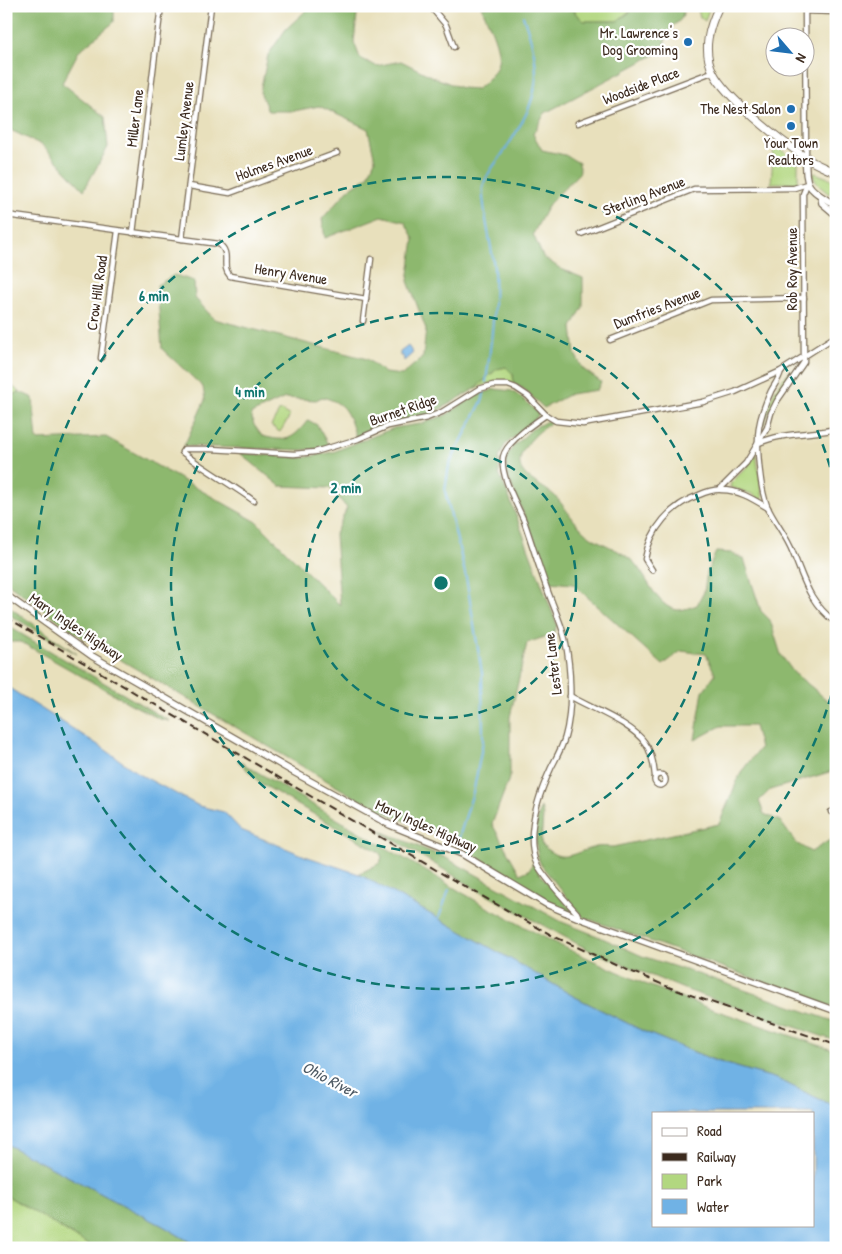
<svg xmlns="http://www.w3.org/2000/svg" width="842" height="1254" viewBox="0 0 842 1254" font-family="'Patrick Hand',sans-serif">
  <style>
    .green { fill: #b2d780; stroke: #76804f }
    .forest { fill: #8db86e; stroke: #647146 }
    .water { fill: #70b2e5; stroke: #566e82; fill-rule: evenodd }
    .lines { fill: none; stroke-linecap: round; stroke-linejoin: round }
    .stream { stroke: #70b2e5; stroke-width: 2 }
    .minor-casing { stroke: #786a55; stroke-width: 7 }
    .tertiary-casing { stroke: #786a55; stroke-width: 8 }
    .secondary-casing { stroke: #786a55; stroke-width: 9 }
    .minor { stroke: #fff; stroke-width: 4.5 }
    .tertiary { stroke: #fff; stroke-width: 5.5 }
    .secondary { stroke: #fff; stroke-width: 7 }
    .rail { stroke: #3b2a1e; stroke-width: 2; stroke-dasharray: 8 4; stroke-linecap: butt }
    .ring { fill: none; stroke: #0f766e; stroke-width: 2.5; stroke-dasharray: 9 6 }
    .poi-dot { fill: #1f6fb2; stroke: #fff; stroke-width: 2 }
    .labels { text-anchor: middle; stroke-width: 4.5; stroke-linejoin: round; paint-order: stroke }
    .poi-label { font-size: 15px; fill: #3b2a1e; stroke: #fff; text-anchor: end }
    .street-label { font-size: 15px; fill: #3b2a1e; stroke: #fff }
    .water-label { font-size: 16px; font-style: italic; fill: #4e5a64; stroke: #fff }
    .centre { fill: #0f766e; stroke: #fff; stroke-width: 2.5 }
    .ring-label { font-size: 15px; text-anchor: middle; font-weight: bold; fill: #0f766e; stroke: #fff; stroke-width: 4.5; stroke-linejoin: round; paint-order: stroke }
  </style>
  <rect width="100%" height="100%" fill="#fff"/>
  <filter id="ink" filterUnits="userSpaceOnUse"><feTurbulence type="fractalNoise" baseFrequency=".02" numOctaves="2"/><feDisplacementMap in="SourceGraphic" scale="10" xChannelSelector="R" yChannelSelector="G"/><feConvolveMatrix kernelMatrix="1 2 1 2 8 2 1 2 1" color-interpolation-filters="sRGB"/></filter>
  <filter id="wash" filterUnits="userSpaceOnUse"><feTurbulence type="fractalNoise" baseFrequency=".0096" numOctaves="4" result="noise"/><feDisplacementMap in="SourceGraphic" scale="20" xChannelSelector="R" yChannelSelector="G"/><feGaussianBlur stdDeviation="1.12" result="paint"/><feColorMatrix in="noise" values="0 0 0 0 0 0 0 0 0 0 0 0 0 0 0 0 0 1.4 0 .05"/><feComposite in="paint" operator="in"/></filter>
  <g filter="url(#wash)">
    <rect width="100%" height="100%" fill="#e8e0bc"/>
    <g class="green">
      <path d="M555 6H649L638 10H631L617 21H584L575 13V10L561 9Z"/>
      <path d="M697 6H710L705 21 700 17Z"/>
      <path d="M774 143 798 163V183H771Z"/>
      <path d="M815 173 836 181V186L829 194C822 188 814 183 813 174Z"/>
      <path d="M506 367 513 374 514 384C496 381 489 382 473 390L497 369Z"/>
      <path d="M791 370 792 373 780 389 766 418 765 423 763 425 762 423C768 404 776 383 791 370Z"/>
      <path d="M6 382 20 392 6 397Z"/>
      <path d="M280 410 290 416 280 432 271 426Z"/>
      <path d="M756 454 763 498 761 500 752 494 730 487 731 483 747 467Z"/>
      <path d="M6 1195 94 1248H6Z"/>
    </g>
    <g class="forest">
      <path d="M11 6H114V22L79 51 62 83 105 117 108 147 84 190 42 145 6 128V11Z"/>
      <path d="M311 6H358L354 42 360 58 376 66 401 61 433 77 461 88 477 89C485 83 496 73 498 62 501 47 487 20 481 6H555L561 9 575 10V13L584 21H617L630 12 631 10C649 11 666 2 684 8 682 26 675 20 669 31 664 40 668 42 658 53L545 113 533 134 542 150 565 155 579 163 580 172 549 204 533 234 543 257 561 269 583 278V307L572 327 575 354 583 369 601 382 597 390 570 394 544 408 524 389 514 384 513 374 506 367 497 369 473 390 430 415 390 423 356 437C348 415 347 403 322 397L316 400 285 398 251 414 254 425 262 436C286 442 292 441 308 420L317 425 329 446 319 449 301 450 184 446 205 400 203 387 162 349 157 285 174 275 194 281 195 298 214 319 367 359 385 373 402 375 423 357 426 329 408 281 414 239 405 222 382 216 325 238 322 219 348 190 368 176 375 160 368 129 319 106 294 111H268L260 92 268 55 286 29Z"/>
      <path d="M495 389 512 391 523 399 538 413V416L505 445 499 458V474L509 497 557 625 553 634 527 643 510 717V776L492 824 520 874 529 870 533 863 539 873 576 915 548 901 519 884 456 843 370 806 80 636 6 582V397L20 392 33 398 37 440 106 437 257 522 340 605 335 534 347 508 330 488 280 486 240 453 302 458 333 452 394 428 420 424 446 415 476 396Z"/>
      <path d="M547 421 552 422C538 431 509 456 524 473 533 483 546 488 555 496 566 508 574 523 587 534 600 544 617 548 630 559 646 571 655 608 678 610 684 610 691 607 697 605L704 592 707 572 716 552 731 553 744 559 761 611 770 620 781 655 794 673 814 689 836 708V770L770 790 759 801 764 814 780 821 796 843 811 852 833 838 836 835V1008L583 917 541 865C534 851 534 821 541 807L543 816 541 843C562 867 572 852 596 847 601 846 608 847 613 847L719 824 741 772 760 748 754 726H721L695 740 703 691 715 674 706 654 681 651 663 665 573 584 549 582 534 538 510 482 506 469 507 457 512 448 532 429Z"/>
      <path d="M6 605 77 654 6 613Z"/>
      <path d="M6 625 169 721 160 719 129 703 21 642H8L6 644Z"/>
      <path d="M237 760 485 906 557 944 645 984 703 1006 836 1051V1107L777 1079 714 1060 645 1032 573 996 514 961 359 874 380 863 382 857 379 852 260 783Z"/>
      <path d="M376 829 444 857 562 922 600 937 642 956 710 978 836 1022V1041L684 989 589 950 483 893Z"/>
      <path d="M6 1144 163 1226 200 1248H94L6 1195Z"/>
    </g>
    <g class="water">
      <path d="M408 346 413 353 404 361 403 356H400V352Z"/>
      <path d="M6 686 103 748 139 774 199 806 224 812 241 830 305 856 359 874 514 961 573 996 645 1032 713 1060 777 1079 836 1107V1248H200L163 1226 6 1144ZM653 1113H813V1225H653Z"/>
    </g>
    <g class="lines">
      <g class="stream">
        <path d="M486 382C491 344 496 306 494 268 492 247 486 226 484 205 483 199 482 192 483 186 487 171 499 160 507 147 540 97 544 73 523 16"/>
        <path d="M458 841 474 789 483 741 482 673 466 577 445 491 449 465 483 399 484 392"/>
        <path d="M438 920 449 890"/>
      </g>
    </g>
  </g>
  <g filter="url(#ink)">
    <g class="lines">
      <defs>
        <g id="minor">
          <path d="M430 6 446 25 454 47"/>
          <path d="M805 6 806 157"/>
          <path d="M805 11 836 12"/>
          <path d="M578 123 712 72"/>
          <path d="M189 186 230 193 337 153"/>
          <path d="M6 215 219 244C232 254 220 265 230 276L366 299"/>
          <path d="M133 233 161 6"/>
          <path d="M581 234 694 189 794 188 807 184"/>
          <path d="M182 239 211 6"/>
          <path d="M363 321 371 259"/>
          <path d="M610 340 711 300 804 298"/>
          <path d="M101 358 118 231"/>
          <path d="M781 371C779 379 775 384 771 391 766 402 761 414 759 427 756 446 760 493 769 510 776 524 787 537 793 553 805 582 809 602 836 623"/>
          <path d="M546 415C534 423 506 442 503 457 500 476 517 504 524 521 532 544 539 567 547 589 553 606 561 622 565 639 571 668 573 709 565 737 562 748 556 758 551 768 539 794 526 831 535 860 539 872 567 902 577 913L579 918"/>
          <path d="M759 443C783 432 810 435 836 429"/>
          <path d="M720 489 746 463 767 428 771 413 777 401 804 362 803 194 807 184"/>
          <path d="M254 501C231 484 205 470 182 452L184 449H211L294 454 315 452 358 439 388 426 427 418 442 412 479 389 493 385H508L516 388 528 396 546 415 556 421 583 424 703 402 735 392 781 371 836 336"/>
          <path d="M652 570 645 559C650 529 671 505 699 495 706 492 714 489 722 490 739 490 753 499 768 508"/>
          <path d="M570 696C590 708 632 723 645 743 651 751 654 766 655 776"/>
          <circle cx="660" cy="780" r="5.5"/>
          <path d="M831 812 836 810"/>
        </g>
        <g id="tertiary">
          <path d="M806 158C804 191 812 189 836 206"/>
          <path d="M821 197 822 203 836 215"/>
          <path d="M6 595 92 656 290 770 390 825 462 854 546 904 579 918 836 1011"/>
        </g>
        <path id="secondary" d="M719 6C709 27 702 50 713 72 725 97 781 141 805 157 814 164 826 168 836 173"/>
      </defs>
      <use href="#minor" class="minor-casing"/>
      <use href="#tertiary" class="tertiary-casing"/>
      <use href="#secondary" class="secondary-casing"/>
      <use href="#minor" class="minor"/>
      <use href="#tertiary" class="tertiary"/>
      <use href="#secondary" class="secondary"/>
      <path class="rail" d="M6 617 448 877 553 936 625 969 676 990 836 1045"/>
    </g>
  </g>
  <g class="ring">
    <circle cx="441" cy="583" r="135"/>
    <circle cx="441" cy="583" r="270"/>
    <path d="M835 681A406 406 0 1 1 835 485"/>
  </g>
  <g class="poi-dot">
    <circle cx="688" cy="42" r="5"/>
    <circle cx="791" cy="109" r="5"/>
    <circle cx="791" cy="126" r="5"/>
  </g>
  <g class="labels">
    <g class="poi-label">
      <text x="678" y="38">Mr. Lawrence's<tspan x="678" dy="17">Dog Grooming</tspan></text>
      <text x="781" y="114">The Nest Salon</text>
      <text x="791" y="148" text-anchor="middle">Your Town<tspan x="791" dy="17">Realtors</tspan></text>
    </g>
    <g class="street-label">
      <text transform="translate(641 86) rotate(-21)" y="5">Woodside Place</text>
      <text transform="translate(135 118) rotate(-83)" y="5">Miller Lane</text>
      <text transform="translate(184 121) rotate(-83)" y="5">Lumley Avenue</text>
      <text transform="translate(274 163) rotate(-20)" y="5">Holmes Avenue</text>
      <text transform="translate(644 196) rotate(-21)" y="5">Sterling Avenue</text>
      <text transform="translate(792 269) rotate(-90)" y="5">Rob Roy Avenue</text>
      <text transform="translate(291 274) rotate(9)" y="5">Henry Avenue</text>
      <text transform="translate(97 293) rotate(-82)" y="5">Crow Hill Road</text>
      <text transform="translate(657 308) rotate(-21)" y="5">Dumfries Avenue</text>
      <text transform="translate(403 410) rotate(-19)" y="5">Burnet Ridge</text>
      <text transform="translate(76 627) rotate(34)" y="5">Mary Ingles Highway</text>
      <text transform="translate(553 664) rotate(-97)" y="5">Lester Lane</text>
      <text transform="translate(426 826) rotate(24)" y="5">Mary Ingles Highway</text>
    </g>
    <g class="water-label">
      <text transform="translate(330 1079) rotate(28)" y="6">Ohio River</text>
    </g>
  </g>
  <circle cx="441" cy="583" r="8" class="centre"/>
  <g class="ring-label">
    <text x="154" y="301">6 min</text>
    <text x="250" y="397">4 min</text>
    <text x="346" y="493">2 min</text>
  </g>
  <rect width="842" height="1254" fill="none" stroke="#fff" stroke-width="25"/>
  <rect x="652" y="1112" width="162" height="115" fill="#ffffff" stroke="#b1aaa5"/>
  <rect x="662" y="1128" width="25" height="8" fill="#ffffff" stroke="#b1aaa5"/>
  <text x="697" y="1136" font-size="15" fill="#3b2a1e">Road</text>
  <rect x="662" y="1153" width="25" height="8" fill="#3b2a1e" stroke="#b1aaa5"/>
  <text x="697" y="1162" font-size="15" fill="#3b2a1e">Railway</text>
  <rect x="662" y="1174" width="25" height="15" fill="#b2d780" stroke="#b1aaa5"/>
  <text x="697" y="1186" font-size="15" fill="#3b2a1e">Park</text>
  <rect x="662" y="1199" width="25" height="15" fill="#70b2e5" stroke="#b1aaa5"/>
  <text x="697" y="1212" font-size="15" fill="#3b2a1e">Water</text>
  <g transform="translate(790 52) rotate(118)"><circle r="24" fill="#ffffff" stroke="#b1aaa5"/>
  <path d="M0-4L9 19L0 12L-9 19Z" fill="#1f6fb2"/>
  <text y="-8" font-size="14" font-weight="bold" text-anchor="middle" fill="#3b2a1e">N</text>
  </g>
</svg>
